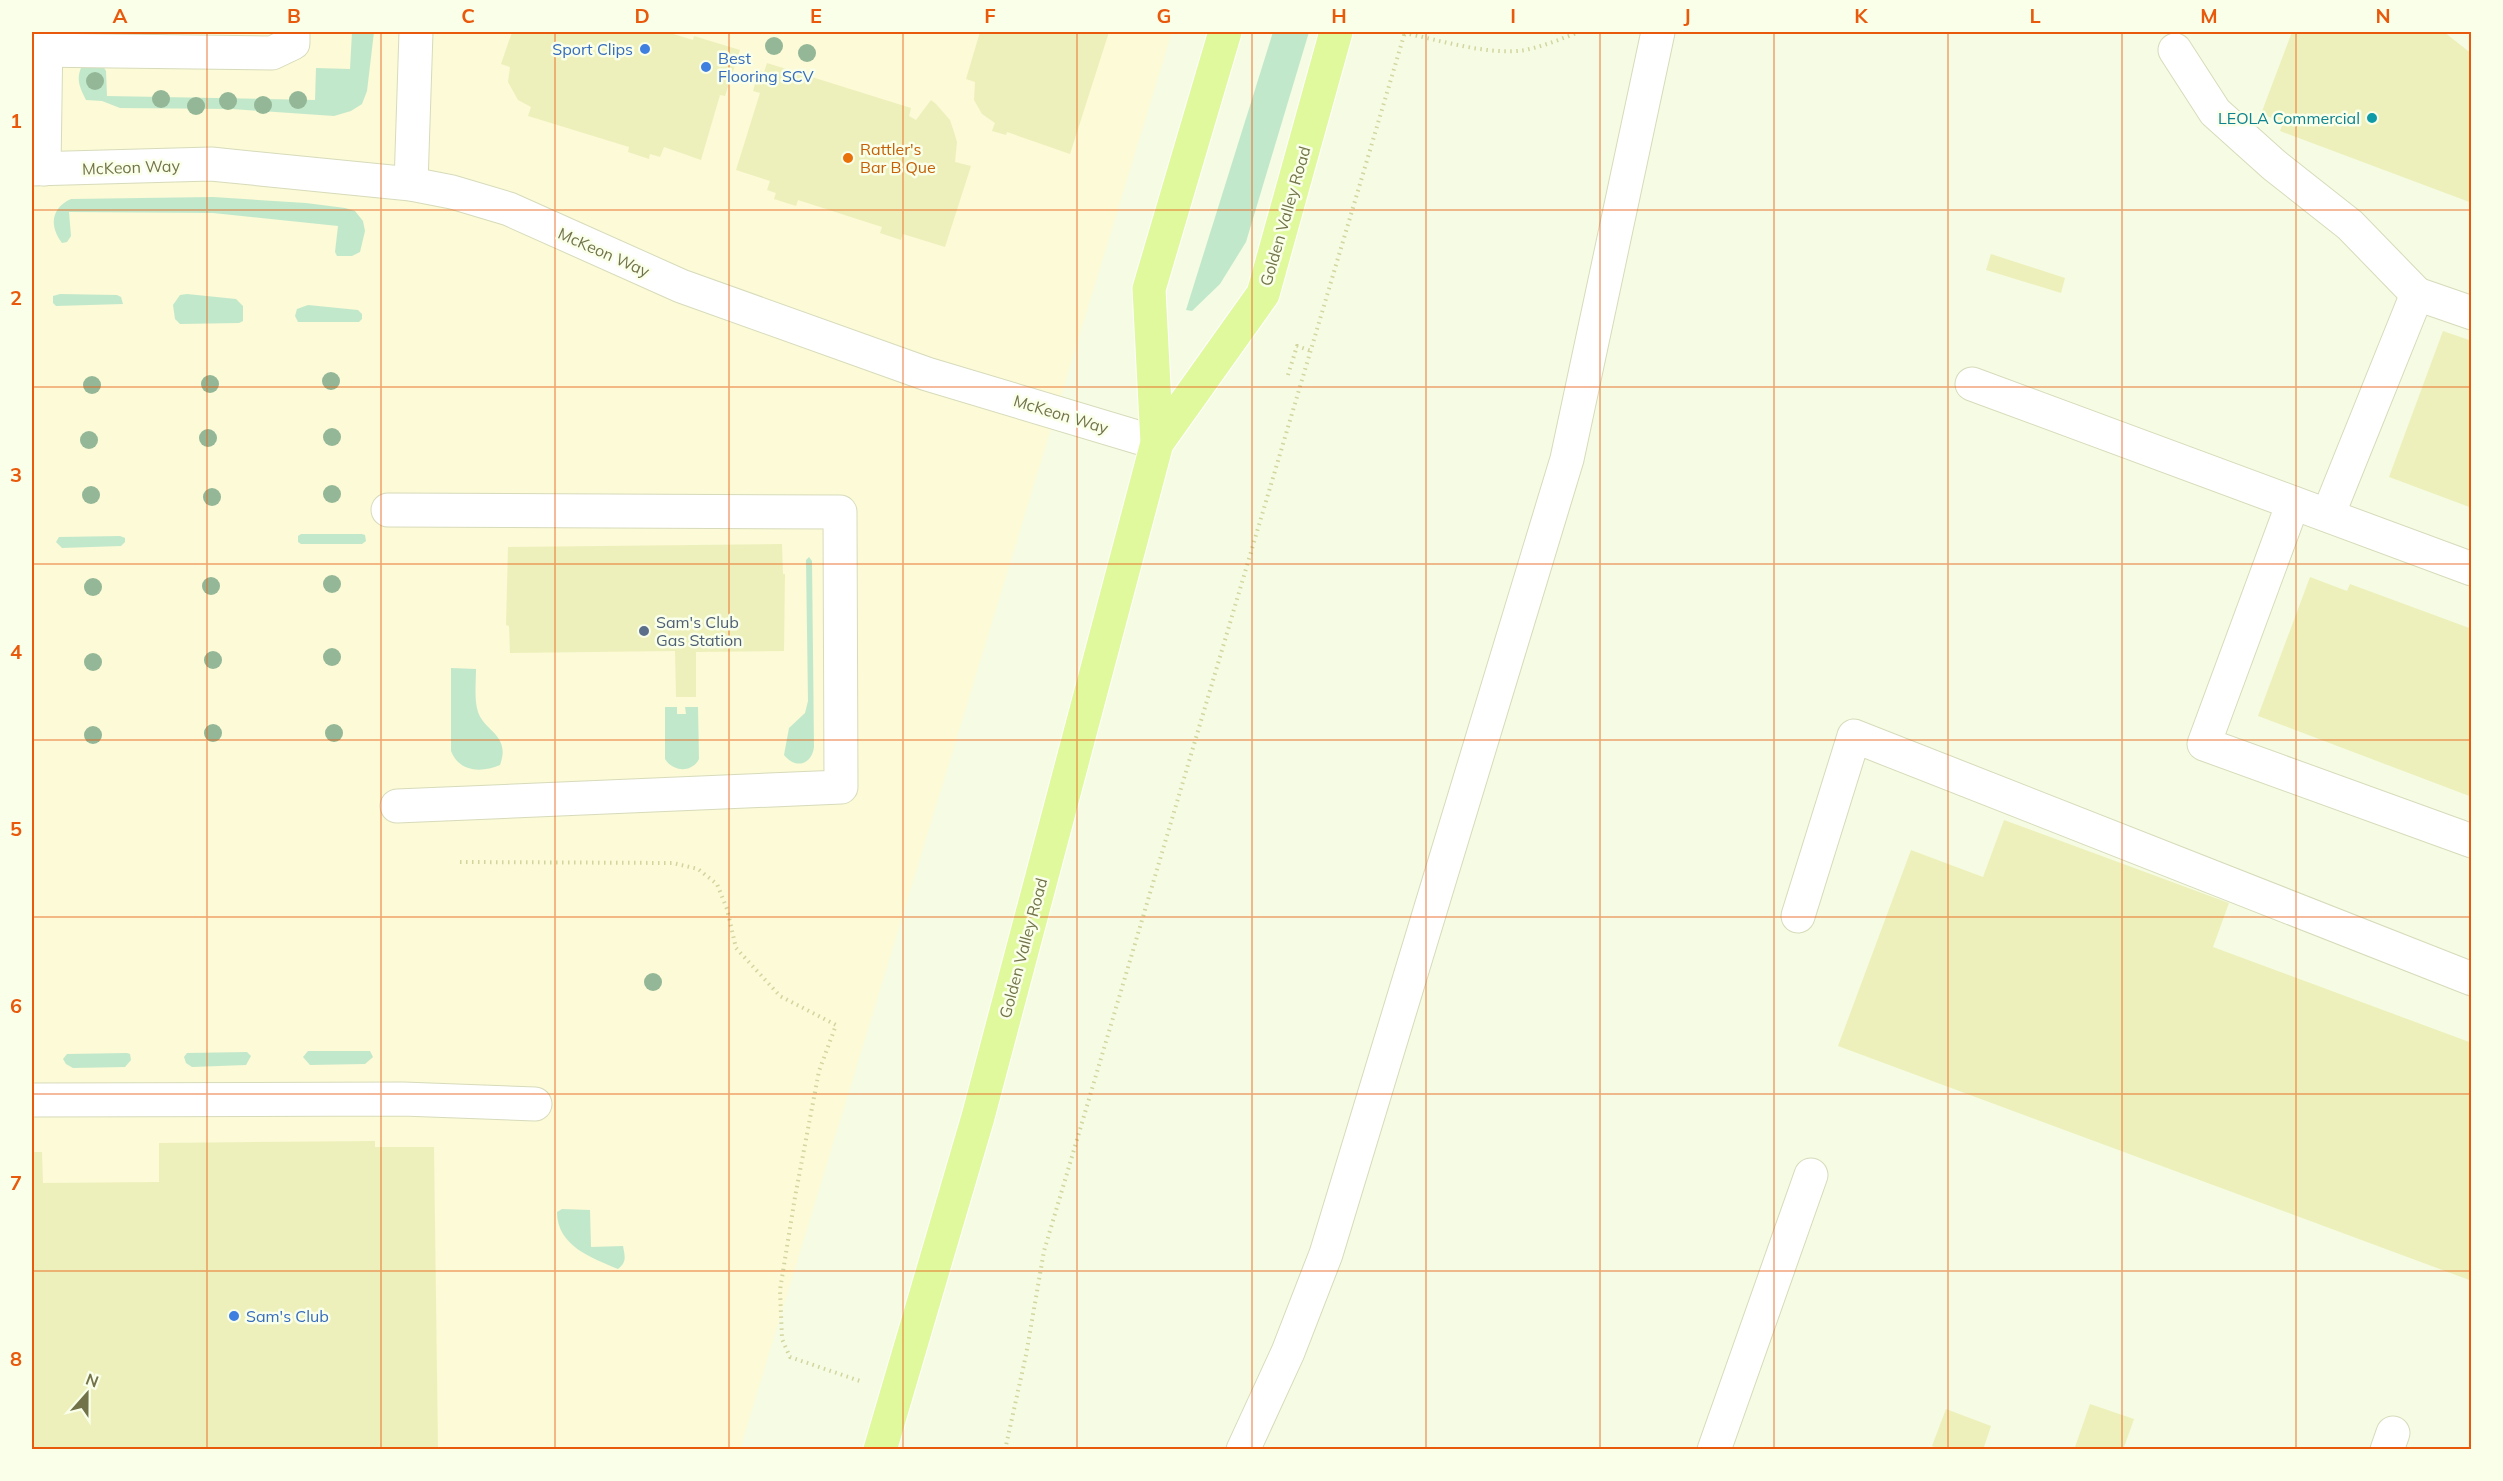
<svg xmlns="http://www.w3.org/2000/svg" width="2503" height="1481" viewBox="0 0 2503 1481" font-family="Mulish,sans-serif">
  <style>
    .commercial { fill: #fcfad7 }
    .green { fill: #c2e8cb }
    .building { fill: #eef0bb }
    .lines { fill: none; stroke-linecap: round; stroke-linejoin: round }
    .minor-casing { stroke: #d7dbba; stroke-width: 35 }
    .major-casing { stroke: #fff; stroke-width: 35 }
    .path { stroke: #d3d59f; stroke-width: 4; stroke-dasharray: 1.5 4.5; stroke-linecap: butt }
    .minor { stroke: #fff; stroke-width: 33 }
    .major { stroke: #e0f99d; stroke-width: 33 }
    .tree { fill: #94b797 }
    .grid { fill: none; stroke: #e8590c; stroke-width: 1.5; stroke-opacity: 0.55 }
    .shop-dot { fill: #3f7fe0; stroke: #f9ffe9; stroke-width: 2 }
    .culture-dot { fill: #0f9aa8; stroke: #f9ffe9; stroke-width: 2 }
    .food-dot { fill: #e8710a; stroke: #f9ffe9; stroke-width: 2 }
    .service-dot { fill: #5c6f8a; stroke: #f9ffe9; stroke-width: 2 }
    .labels { text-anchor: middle; stroke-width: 5; stroke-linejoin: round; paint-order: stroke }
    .shop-label { font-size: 16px; fill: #366cbe; stroke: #f9ffe9; text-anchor: start }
    .culture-label { font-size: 16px; fill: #0d838f; stroke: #f9ffe9; text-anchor: end }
    .food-label { font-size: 16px; fill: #c56008; stroke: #f9ffe9; text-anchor: start }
    .street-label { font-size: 16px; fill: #73734a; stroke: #f9ffe9 }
    .service-label { font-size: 16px; fill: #4e5e75; stroke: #f9ffe9; text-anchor: start }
    .neatline { fill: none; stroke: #e8590c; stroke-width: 2 }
    .grid-label { font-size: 20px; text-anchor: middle; font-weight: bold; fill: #e8590c }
  </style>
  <rect width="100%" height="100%" fill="#f5fce3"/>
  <path class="commercial" d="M32 32H1172L740 1449H32Z"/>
  <g class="green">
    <path d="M352 32H374L367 91 362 104 351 111 334 116 232 109 120 108 102 101 86 100C80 88 76 80 81 68L103 66 106 71 107 96 315 100 316 68 350 69Z"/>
    <path d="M1273 32H1309L1246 242 1220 284 1192 311 1186 310Z"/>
    <path d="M213 197 306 203 345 208 355 211 363 221 365 231 360 252 352 256H337L335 252 338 226 213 213 69 212 71 236 67 242 62 243C49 226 51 208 71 199Z"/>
    <path d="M60 294 117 295 121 297 123 304 56 306 53 303V296Z"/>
    <path d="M187 294 236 299 243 306V321L239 323 180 324 175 319 173 305 180 295Z"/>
    <path d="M308 305 358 310 362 314V319L359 322H298L295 316 297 309Z"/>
    <path d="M301 534H362L365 535 366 541 362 544H301L298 542V536Z"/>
    <path d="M120 536 125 538V542L121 546 62 548 56 542 59 537Z"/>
    <path d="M809 557 812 561 814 747C812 764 796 770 784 755L789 728 805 713 808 701 806 560Z"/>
    <path d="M451 668 476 669C476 682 474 700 478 712 485 732 511 735 500 765 481 773 459 772 451 751Z"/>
    <path d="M665 707H677V714H686L685 707H698L699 759C692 773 673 772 665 759Z"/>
    <path d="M308 1051H370L373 1057 365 1064 310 1065 303 1057Z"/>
    <path d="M247 1052 251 1056 246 1065 192 1067 186 1063 184 1057 187 1053Z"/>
    <path d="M127 1053 130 1054 131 1060 125 1067 73 1068 66 1064 63 1059 67 1054Z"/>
    <path d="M562 1209 590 1210 591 1247 623 1246C625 1257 627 1262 618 1269 592 1258 557 1246 557 1212Z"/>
  </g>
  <g class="building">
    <path d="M512 32H667L693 40 694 36 740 50 725 96 720 95 701 160 664 147 660 157 650 154 649 159 628 152 629 147 528 116 531 107 518 100 508 82 510 67 501 64Z"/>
    <path d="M980 32H1109L1070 154 1007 132 1006 135 992 131 995 123 982 114 974 100 975 82 966 79Z"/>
    <path d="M2292 32H2444L2472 54V203L2280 131 2283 122 2261 114Z"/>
    <path d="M767 63 911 108 909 116 916 120 931 100 936 104 950 120 954 132 957 142 955 162 971 166 945 247 903 234 901 240 880 233 882 227 798 200 796 206 774 199 776 193 767 190 770 181 736 170 760 93 753 91 759 70 764 72Z"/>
    <path d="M1991 254 2065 278 2061 293 1986 270Z"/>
    <path d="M2443 331 2472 341V508L2389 477Z"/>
    <path d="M782 544 783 574H785L784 651 696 652V697H676L675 651 510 653 509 626 506 625 508 547Z"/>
    <path d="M2310 577 2347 591 2350 584 2472 629V797L2258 716Z"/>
    <path d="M2004 820 2229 903 2213 947 2472 1043V1281L1838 1046 1911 850 1983 877Z"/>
    <path d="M375 1141V1147H434L438 1450H32V1152H42L43 1183 159 1182V1143Z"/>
    <path d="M2090 1404 2134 1419 2123 1450H2074Z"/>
    <path d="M1946 1409 1991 1426 1983 1450H1941L1932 1446Z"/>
  </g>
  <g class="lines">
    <defs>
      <g id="minor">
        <path d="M32 50 272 53 293 43V32"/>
        <path d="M2175 50 2215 112 2274 165 2350 225 2417 294"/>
        <path d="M32 169 211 164 411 184 452 192 509 209 681 286 927 374 1157 443"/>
        <path d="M44 169 46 32"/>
        <path d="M411 184 416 32"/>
        <path d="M1972 384 2472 569"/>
        <path d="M2293 503 2204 744 2472 841"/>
        <path d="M388 510 840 512 841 787 397 806"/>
        <path d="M2328 515 2417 294 2472 313"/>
        <path d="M1798 916 1854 736 2472 979"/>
        <path d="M32 1100 403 1099 535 1104"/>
        <path d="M1243 1450 1288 1352 1326 1254 1567 459 1658 32"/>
        <path d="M1714 1450 1811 1175"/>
        <path d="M2387 1450 2393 1433"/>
      </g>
      <g id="major">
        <path d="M1157 443 1263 294 1336 32"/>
        <path d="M880 1450 978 1117 1157 443 1149 289 1225 32"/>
      </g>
    </defs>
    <use href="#minor" class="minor-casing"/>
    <use href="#major" class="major-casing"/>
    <g class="path">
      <path d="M1404 33C1440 40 1489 56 1525 50 1544 46 1561 39 1579 32"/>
      <path d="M1288 375 1297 346 1311 351"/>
      <path d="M460 862 673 863 698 869 717 884 727 909 736 948 780 996 836 1025 819 1071 795 1197 780 1290 782 1339 790 1357 860 1381"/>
      <path d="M1005 1450 1026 1355 1044 1251 1405 32"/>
    </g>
    <use href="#minor" class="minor"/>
    <use href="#major" class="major"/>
  </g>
  <g class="tree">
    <circle cx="774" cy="46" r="9"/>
    <circle cx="807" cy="53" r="9"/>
    <circle cx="95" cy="81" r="9"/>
    <circle cx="161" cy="99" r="9"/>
    <circle cx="298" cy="100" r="9"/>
    <circle cx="228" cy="101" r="9"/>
    <circle cx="263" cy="105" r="9"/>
    <circle cx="196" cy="106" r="9"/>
    <circle cx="331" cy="381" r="9"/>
    <circle cx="210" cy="384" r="9"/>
    <circle cx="92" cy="385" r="9"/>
    <circle cx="332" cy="437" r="9"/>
    <circle cx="208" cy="438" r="9"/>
    <circle cx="89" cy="440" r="9"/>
    <circle cx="332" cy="494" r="9"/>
    <circle cx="91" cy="495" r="9"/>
    <circle cx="212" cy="497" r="9"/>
    <circle cx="332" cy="584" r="9"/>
    <circle cx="211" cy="586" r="9"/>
    <circle cx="93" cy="587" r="9"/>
    <circle cx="332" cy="657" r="9"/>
    <circle cx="213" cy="660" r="9"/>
    <circle cx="93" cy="662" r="9"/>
    <circle cx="213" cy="733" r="9"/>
    <circle cx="334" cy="733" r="9"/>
    <circle cx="93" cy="735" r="9"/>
    <circle cx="653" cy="982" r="9"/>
  </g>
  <path class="grid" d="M207 32V1450M381 32V1450M555 32V1450M729 32V1450M903 32V1450M1077 32V1450M1252 32V1450M1426 32V1450M1600 32V1450M1774 32V1450M1948 32V1450M2122 32V1450M2296 32V1450M32 210H2472M32 387H2472M32 564H2472M32 740H2472M32 917H2472M32 1094H2472M32 1271H2472"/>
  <g class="shop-dot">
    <circle cx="645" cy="49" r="6"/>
    <circle cx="706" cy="67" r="6"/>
    <circle cx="234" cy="1316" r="6"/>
  </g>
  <circle class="culture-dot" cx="2372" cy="118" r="6"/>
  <circle class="food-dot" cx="848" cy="158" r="6"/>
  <circle class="service-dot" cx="644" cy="631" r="6"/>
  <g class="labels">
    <g class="shop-label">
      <text x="633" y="55" text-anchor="end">Sport Clips</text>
      <text x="718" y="64">Best<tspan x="718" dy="18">Flooring SCV</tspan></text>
      <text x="246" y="1322">Sam's Club</text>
    </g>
    <g class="culture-label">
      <text x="2360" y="124">LEOLA Commercial</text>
    </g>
    <g class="food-label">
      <text x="860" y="155">Rattler's<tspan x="860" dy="18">Bar B Que</tspan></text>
    </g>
    <g class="street-label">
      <text transform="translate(131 167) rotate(-2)" y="6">McKeon Way</text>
      <text transform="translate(1285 216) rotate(-74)" y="6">Golden Valley Road</text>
      <text transform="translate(604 252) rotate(24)" y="6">McKeon Way</text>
      <text transform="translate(1061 414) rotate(17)" y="6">McKeon Way</text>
      <text transform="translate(1023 948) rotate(-75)" y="6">Golden Valley Road</text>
    </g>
    <g class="service-label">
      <text x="656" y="628">Sam's Club<tspan x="656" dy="18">Gas Station</tspan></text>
    </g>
  </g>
  <rect width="2503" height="1481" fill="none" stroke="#f9ffe9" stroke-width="66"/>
  <g transform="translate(87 1394) rotate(21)" stroke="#f9ffe9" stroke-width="4.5" paint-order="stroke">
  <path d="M0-4.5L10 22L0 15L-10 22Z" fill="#73734a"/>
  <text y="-9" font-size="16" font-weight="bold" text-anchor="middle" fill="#73734a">N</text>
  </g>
  <rect x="33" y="33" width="2437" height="1415" class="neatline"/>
  <g class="grid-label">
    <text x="120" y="23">A</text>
    <text x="294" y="23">B</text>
    <text x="468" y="23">C</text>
    <text x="642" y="23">D</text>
    <text x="816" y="23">E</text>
    <text x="990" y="23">F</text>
    <text x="1164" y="23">G</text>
    <text x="1339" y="23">H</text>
    <text x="1513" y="23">I</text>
    <text x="1687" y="23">J</text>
    <text x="1861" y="23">K</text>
    <text x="2035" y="23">L</text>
    <text x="2209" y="23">M</text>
    <text x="2383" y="23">N</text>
    <text x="16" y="128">1</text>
    <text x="16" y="305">2</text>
    <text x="16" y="482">3</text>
    <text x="16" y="659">4</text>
    <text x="16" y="836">5</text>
    <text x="16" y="1013">6</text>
    <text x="16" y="1190">7</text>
    <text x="16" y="1366">8</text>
  </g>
</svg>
